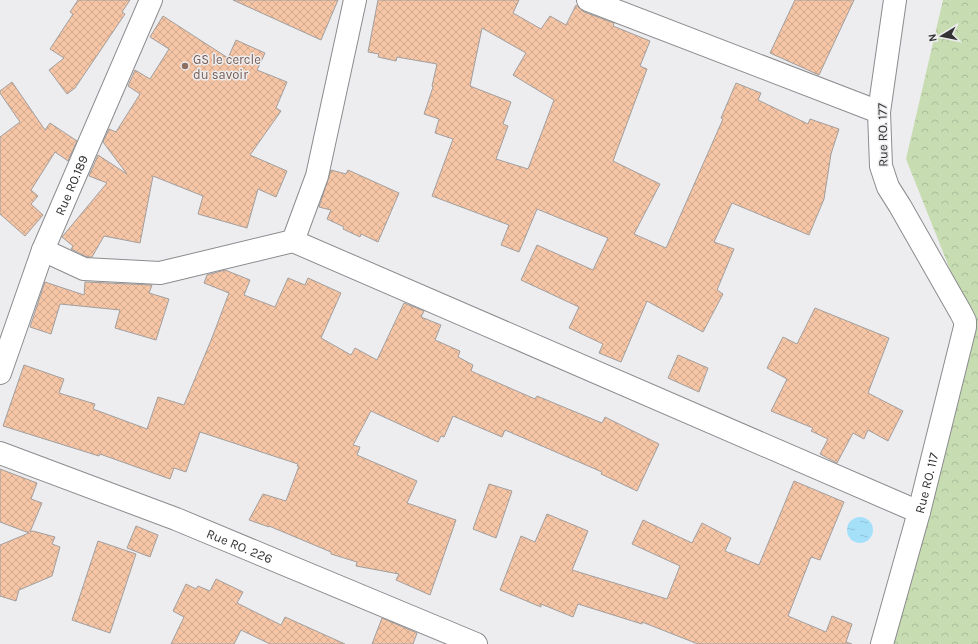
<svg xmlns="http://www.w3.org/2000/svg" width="978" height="644" viewBox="0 0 978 644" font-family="Karla,sans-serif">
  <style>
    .forest { fill: url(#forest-crowns) }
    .water { fill: url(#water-ripples) }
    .building { fill: url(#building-cross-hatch); stroke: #a29f9e; fill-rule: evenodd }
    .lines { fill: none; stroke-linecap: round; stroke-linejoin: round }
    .minor-casing { stroke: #8c8c8f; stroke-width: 24 }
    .minor { stroke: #fff; stroke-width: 22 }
    .education-dot { fill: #8d6e63; stroke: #ededf0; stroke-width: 1.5 }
    .labels { text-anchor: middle; stroke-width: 3; stroke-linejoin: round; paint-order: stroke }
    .education-label { font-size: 13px; fill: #785e54; stroke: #ededf0; text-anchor: start }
    .street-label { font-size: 13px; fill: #333334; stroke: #ededf0 }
  </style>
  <defs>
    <pattern id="forest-crowns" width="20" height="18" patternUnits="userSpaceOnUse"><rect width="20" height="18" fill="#c7dcb1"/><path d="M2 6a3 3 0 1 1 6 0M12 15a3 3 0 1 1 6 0" fill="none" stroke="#abbd99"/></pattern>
    <pattern id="water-ripples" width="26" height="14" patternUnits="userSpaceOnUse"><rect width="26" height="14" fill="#a5e0f9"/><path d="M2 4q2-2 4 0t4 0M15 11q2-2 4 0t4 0" fill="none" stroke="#8ec1d6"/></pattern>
    <pattern id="building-cross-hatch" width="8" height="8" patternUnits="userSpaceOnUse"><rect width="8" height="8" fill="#f5c5a6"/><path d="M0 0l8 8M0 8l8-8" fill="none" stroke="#d2aa90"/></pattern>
  </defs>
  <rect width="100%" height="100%" fill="#ededf0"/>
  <path class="forest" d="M943 0H978V644H893L970 320 906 159Z"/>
  <circle class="water" cx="860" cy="530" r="13"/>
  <g class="building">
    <path d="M78 0H130L122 12 125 14 75 88 67 94 49 70 64 58 50 49 73 14 70 12Z"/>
    <path d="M233 0H338L321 40Z"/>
    <path d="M378 0H519L513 13 541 29 550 16 566 25 576 5 584 12 614 23 613 26 650 41 640 66 647 69 613 161 660 184 634 234 666 248 723 119 721 118 736 83 761 93 758 100 808 124 810 119 839 129 831 154 824 199 809 235 732 203 714 242 734 249 717 290 723 294 703 332 647 301 621 362 599 353 603 344 569 328 579 307 521 280 537 245 593 270 608 238 537 209 519 252 501 245 509 225 432 196 453 139 435 133 439 119 424 114 433 87 432 86 437 64 397 57 396 61 378 57 379 54 368 52ZM482 28 526 53 513 75 554 100 528 169 496 159 508 126 503 124 511 102 470 86Z"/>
    <path d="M795 0H854L819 75 770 53Z"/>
    <path d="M163 16 228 58 236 40 265 53 257 70 287 82 276 108 281 111 250 155 287 171 276 197 258 189 247 228 198 214 203 196 153 176 140 243 104 236 92 257H87L71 249 73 246 62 237 107 183 89 176 98 155 127 174 103 142 109 129 116 132 140 94 128 86 135 70 150 79 169 49 150 37Z"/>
    <path d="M12 82 45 130 50 123 77 141 68 161 55 152 31 190 38 196 31 204 43 215 25 236 0 214V137L20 122 0 93V91Z"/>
    <path d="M331 170 346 174 348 170 399 193 378 242 361 234 360 237 343 229 344 227 327 219 331 210 319 207Z"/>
    <path d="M225 270 250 280 244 295 275 307 288 278 305 285 308 278 341 293 321 338 351 355 355 348 377 360 404 303 424 311 421 317 441 325 435 340 460 351 458 357 473 365 471 371 535 399 537 396 602 423 605 417 659 444 637 491 601 474 602 472 505 430 502 437 453 416 444 437 441 436 438 442 371 411 353 445 360 447 357 455 417 481 407 503 456 520 430 595 396 580 399 574 356 566 357 562 331 554V552L269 526V527L249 520 263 494 286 501 299 466H297L298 464 200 432 186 472 174 468 170 479 100 454 99 456 3 426 24 365 64 379 59 393 95 404 93 409 147 429 158 397 184 405 212 338 229 293 204 283 207 275Z"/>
    <path d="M45 282 84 295 85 282 152 285 149 293 169 299 156 340 115 328 120 310 60 304 51 334 30 327Z"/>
    <path d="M815 308 889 338 868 393 903 411 888 441 868 430 864 439 853 433 837 463 820 454 828 439 811 431 813 428 771 411 787 379 767 368 783 337 797 344Z"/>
    <path d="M678 355 708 368 699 392 668 378Z"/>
    <path d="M0 469 37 483 31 499 42 503 30 532 33 531 55 537 52 544 60 547 52 576 19 590 16 601 0 596V545L29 533 0 522Z"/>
    <path d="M794 481 844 502 820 560 811 557 788 616 826 632 832 616 852 624 846 642 852 644H698L642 622V624L578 604 573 617 541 604V607L500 590 521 536 535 542 547 514 588 531 572 570 667 599 680 566 632 544 643 520 692 543 702 523 731 538 725 551 759 565Z"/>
    <path d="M489 484 512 491 496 538 473 529Z"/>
    <path d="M136 526 158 535 150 557 127 548Z"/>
    <path d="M98 541 136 554 110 633 72 620Z"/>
    <path d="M216 579 243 592 237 603 281 625 285 617 345 644H270L241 630 234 644H171L184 617 173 611 186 584 196 589 198 586 210 591Z"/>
    <path d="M382 618 417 633 413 644H372Z"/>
  </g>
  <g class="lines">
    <defs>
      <g id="minor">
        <path d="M588 0 879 112"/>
        <path d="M293 241 317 176 355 0"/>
        <path d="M43 250 84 269 160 273 293 241 919 512"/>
        <path id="s1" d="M0 373 43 250 151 0"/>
        <path id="s2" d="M0 453 176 519 476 644"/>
        <path id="s3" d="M882 644 919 512 965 327V321L961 313 900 206 888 187 881 166 879 112 895 0"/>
      </g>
    </defs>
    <use href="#minor" class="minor-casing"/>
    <use href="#minor" class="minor"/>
  </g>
  <circle class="education-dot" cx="185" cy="66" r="4"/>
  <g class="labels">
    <g class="education-label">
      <text x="193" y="64">GS le cercle<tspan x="193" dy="15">du savoir</tspan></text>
    </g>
    <g class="street-label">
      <text transform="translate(882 135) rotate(-91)" y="5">Rue RO. 177</text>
      <text dy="5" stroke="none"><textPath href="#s1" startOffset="201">Rue RO.189</textPath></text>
      <text dy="5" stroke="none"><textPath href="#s3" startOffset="167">Rue RO. 117</textPath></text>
      <text dy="5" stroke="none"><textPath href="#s2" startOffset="257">Rue RO. 226</textPath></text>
    </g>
  </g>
  <g transform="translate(942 36) rotate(260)" stroke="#ededf0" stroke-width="3" paint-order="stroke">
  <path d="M0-3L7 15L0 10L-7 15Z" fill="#333334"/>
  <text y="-6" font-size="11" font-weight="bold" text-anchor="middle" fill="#333334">N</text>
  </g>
</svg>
